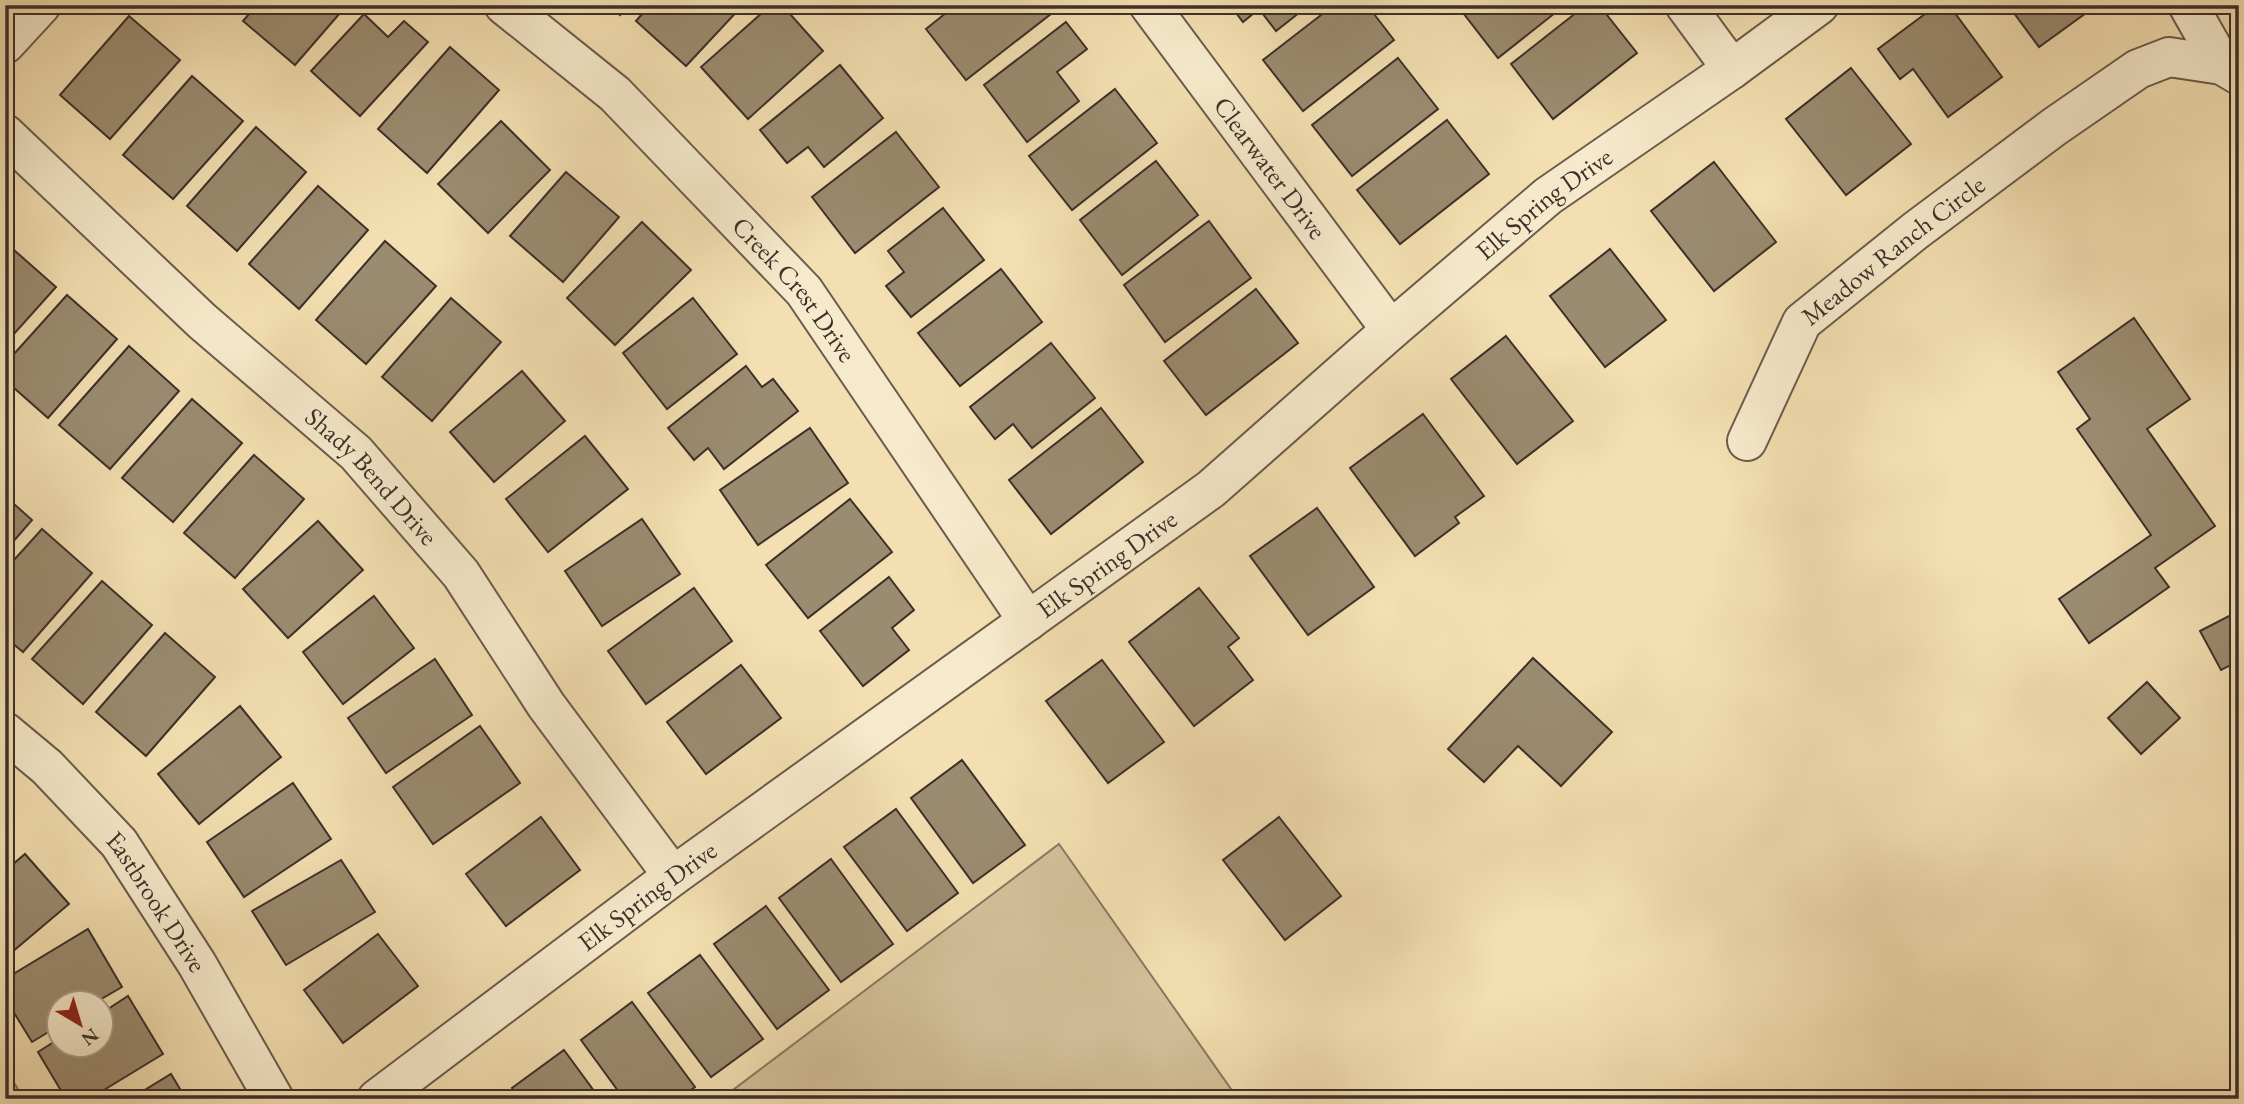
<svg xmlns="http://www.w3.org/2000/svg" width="2244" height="1104" viewBox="0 0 2244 1104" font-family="'EB Garamond',serif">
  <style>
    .green { fill: #d4c19a; stroke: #887862; stroke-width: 2 }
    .building { fill: #9b8b70; stroke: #3c302a; stroke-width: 2 }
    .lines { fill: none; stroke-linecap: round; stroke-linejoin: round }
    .minor-casing { stroke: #6a5c4c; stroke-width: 42 }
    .minor { stroke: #f7eacc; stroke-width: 38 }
    .labels { text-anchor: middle; stroke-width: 6; stroke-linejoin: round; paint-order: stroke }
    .street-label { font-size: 26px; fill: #3c302a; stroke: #f7eacc }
  </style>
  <rect width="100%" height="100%" fill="#f3dfb1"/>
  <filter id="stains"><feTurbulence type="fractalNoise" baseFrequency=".00286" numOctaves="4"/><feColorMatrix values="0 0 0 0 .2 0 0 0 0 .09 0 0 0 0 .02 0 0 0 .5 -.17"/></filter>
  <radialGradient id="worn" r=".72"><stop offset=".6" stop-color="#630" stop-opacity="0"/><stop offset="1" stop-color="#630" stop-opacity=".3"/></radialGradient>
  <g class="green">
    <path d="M1059 844 1238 1099H721Z"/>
    <path d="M5 1068 24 1099H5Z"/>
  </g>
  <g class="building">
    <path d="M257 5H347L295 65 243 21Z"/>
    <path d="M610 5H630L620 15Z"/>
    <path d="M650 5H743L686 66 636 21Z"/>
    <path d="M771 5H782L823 51 748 119 701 67Z"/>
    <path d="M915 5H929L920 12Z"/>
    <path d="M956 5H1052L1056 10 966 80 926 29Z"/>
    <path d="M1230 5H1309L1276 31 1259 9 1243 22Z"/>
    <path d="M1334 5H1367L1394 40 1303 111 1263 60Z"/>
    <path d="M1457 5H1565L1498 58Z"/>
    <path d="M1586 5H1599L1637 53 1553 119 1511 64Z"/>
    <path d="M1937 5H1949L2002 77 1948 117 1913 69 1900 79 1878 49Z"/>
    <path d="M2008 5H2091L2093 8 2039 47Z"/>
    <path d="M364 14 388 37 404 21 428 42 360 116 311 71Z"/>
    <path d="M129 16 180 60 110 139 60 95Z"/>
    <path d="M1066 22 1087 49 1057 72 1079 101 1027 142 984 85Z"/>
    <path d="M450 47 499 90 427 173 378 129Z"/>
    <path d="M1398 58 1438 109 1352 176 1312 125Z"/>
    <path d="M840 65 883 118 824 167 808 147 787 163 760 130Z"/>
    <path d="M1851 68 1911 144 1846 195 1786 119Z"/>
    <path d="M192 76 243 121 173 199 123 155Z"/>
    <path d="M1115 89 1157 143 1072 210 1029 156Z"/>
    <path d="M1447 120 1489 174 1400 244 1357 190Z"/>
    <path d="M501 121 550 170 488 233 438 184Z"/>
    <path d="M256 127 306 172 237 251 187 206Z"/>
    <path d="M896 132 939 187 855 253 812 197Z"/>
    <path d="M1156 161 1198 215 1122 275 1080 220Z"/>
    <path d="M1714 162 1776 242 1714 291 1651 211Z"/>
    <path d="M566 172 619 217 563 282 510 236Z"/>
    <path d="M318 186 368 230 299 309 249 264Z"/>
    <path d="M943 208 984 260 911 317 886 286 904 272 888 251Z"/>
    <path d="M1209 221 1251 278 1165 342 1124 285Z"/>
    <path d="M642 222 691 270 615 345 567 298Z"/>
    <path d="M385 241 436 286 366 364 316 320Z"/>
    <path d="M6 243 56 287 5 344V243Z"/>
    <path d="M1610 249 1666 320 1605 367 1550 296Z"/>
    <path d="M1001 269 1042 322 960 386 918 333Z"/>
    <path d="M1256 289 1298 343 1206 415 1164 361Z"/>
    <path d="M67 295 117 339 48 418 5 380V364Z"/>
    <path d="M451 298 501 342 432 421 382 377Z"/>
    <path d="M693 298 737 354 667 409 623 353Z"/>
    <path d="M2134 318 2190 399 2147 429 2215 526 2155 568 2169 587 2089 643 2059 599 2151 535 2077 429 2090 419 2058 372Z"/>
    <path d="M1506 336 1573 421 1517 464 1451 379Z"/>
    <path d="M1051 343 1095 398 1032 448 1013 424 995 439 970 407Z"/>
    <path d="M129 346 179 391 110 469 59 425Z"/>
    <path d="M746 366 762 387 773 379 798 411 724 469 708 448 694 460 668 428Z"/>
    <path d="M522 371 565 421 494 482 450 432Z"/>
    <path d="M192 399 242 443 173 522 122 478Z"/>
    <path d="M1101 408 1143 462 1051 534 1009 480Z"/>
    <path d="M1423 414 1484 496 1455 517 1459 523 1415 556 1350 468Z"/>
    <path d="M810 428 848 483 758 545 720 490Z"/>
    <path d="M585 436 628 489 548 552 506 499Z"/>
    <path d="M254 455 304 499 235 578 184 533Z"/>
    <path d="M5 496 32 520 5 551Z"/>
    <path d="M850 499 892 552 808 618 766 565Z"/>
    <path d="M1317 508 1374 587 1308 635 1250 556Z"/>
    <path d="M642 519 680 574 602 626 565 571Z"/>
    <path d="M318 521 363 570 288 638 243 589Z"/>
    <path d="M42 529 92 573 23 652 5 637V570Z"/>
    <path d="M889 577 914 610 892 628 909 650 863 686 820 631Z"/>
    <path d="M102 581 152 625 83 704 32 659Z"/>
    <path d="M694 588 732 641 646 704 608 651Z"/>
    <path d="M1199 588 1239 638 1228 647 1253 680 1194 726 1129 642Z"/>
    <path d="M374 596 414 648 343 704 303 652Z"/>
    <path d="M2229 616 2239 631V661L2221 670 2200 631Z"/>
    <path d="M165 633 215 677 146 756 96 712Z"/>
    <path d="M1533 658 1612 732 1561 786 1518 746 1484 782 1448 749Z"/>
    <path d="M435 659 472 715 386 773 348 718Z"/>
    <path d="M1102 660 1164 742 1108 783 1046 701Z"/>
    <path d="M741 665 781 718 706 774 667 722Z"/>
    <path d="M2147 682 2180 718 2141 754 2108 718Z"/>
    <path d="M240 706 281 757 199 824 158 774Z"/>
    <path d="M480 726 520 783 433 844 393 787Z"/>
    <path d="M962 760 1025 845 973 883 911 798Z"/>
    <path d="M293 783 331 839 244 897 207 842Z"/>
    <path d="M896 809 958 893 907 931 844 847Z"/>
    <path d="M541 817 580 870 506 926 466 874Z"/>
    <path d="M1279 817 1341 896 1285 940 1223 860Z"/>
    <path d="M25 854 69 904 5 958V871Z"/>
    <path d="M831 859 893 944 841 982 779 898Z"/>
    <path d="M341 860 375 912 286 965 252 911Z"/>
    <path d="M766 906 829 990 777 1029 714 944Z"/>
    <path d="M88 929 122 987 96 1002H60V1025L32 1042 5 998V979Z"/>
    <path d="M378 934 418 986 343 1043 304 990Z"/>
    <path d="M700 955 763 1039 711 1077 648 993Z"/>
    <path d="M128 996 163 1054 89 1099H66L38 1052 60 1038V1044H102V1013Z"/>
    <path d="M632 1002 695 1087 678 1099H624L581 1040Z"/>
    <path d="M564 1050 600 1099H520L512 1088Z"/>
    <path d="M171 1074 186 1099H130Z"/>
  </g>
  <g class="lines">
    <defs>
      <g id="minor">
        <path id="s1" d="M504 5 615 94 804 291 1028 621"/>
        <path id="s2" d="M1149 5 1391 330"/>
        <path d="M1685 5 1732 69"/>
        <path d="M2188 5 2222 65"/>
        <path d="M5 44 41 5"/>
        <path id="s3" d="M5 134 202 321 356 453 461 574 546 705 673 876"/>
        <path id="s4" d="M1747 441 1802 322 1915 231 2054 127 2138 69 2169 57 2222 65 2239 75"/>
        <path id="s5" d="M5 732 47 767 119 843 197 964 274 1099"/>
        <path id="s6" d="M377 1099 673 876 1211 489 1391 330 1548 196 1732 69 1819 5"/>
      </g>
    </defs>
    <use href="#minor" class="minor-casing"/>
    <use href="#minor" class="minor"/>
  </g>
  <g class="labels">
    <g class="street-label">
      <text dy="9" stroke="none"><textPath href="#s2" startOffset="203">Clearwater Drive</textPath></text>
      <text dy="9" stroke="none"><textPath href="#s6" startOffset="1472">Elk Spring Drive</textPath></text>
      <text dy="9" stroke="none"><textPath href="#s4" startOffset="247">Meadow Ranch Circle</textPath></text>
      <text dy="9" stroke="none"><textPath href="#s1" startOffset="408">Creek Crest Drive</textPath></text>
      <text dy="9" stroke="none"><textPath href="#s3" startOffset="502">Shady Bend Drive</textPath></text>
      <text dy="9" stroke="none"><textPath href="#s6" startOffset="905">Elk Spring Drive</textPath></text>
      <text dy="9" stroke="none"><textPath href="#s6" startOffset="338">Elk Spring Drive</textPath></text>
      <text dy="9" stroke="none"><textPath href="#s5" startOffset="229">Eastbrook Drive</textPath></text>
    </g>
  </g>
  <rect width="2244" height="1104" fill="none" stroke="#f3dfb1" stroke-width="28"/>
  <rect x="7" y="7" width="2230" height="1090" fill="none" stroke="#3c302a" stroke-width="3.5"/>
  <rect x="14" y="14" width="2216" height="1076" fill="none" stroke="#3c302a" stroke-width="2"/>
  <g transform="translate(80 1024) rotate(142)"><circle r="33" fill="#f7eacc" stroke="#aca08b" stroke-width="2"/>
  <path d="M0-5L12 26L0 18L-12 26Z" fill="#8f2418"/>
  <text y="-10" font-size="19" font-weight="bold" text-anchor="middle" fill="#3c302a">N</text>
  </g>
  <rect width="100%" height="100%" filter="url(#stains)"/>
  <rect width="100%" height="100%" fill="url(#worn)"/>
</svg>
